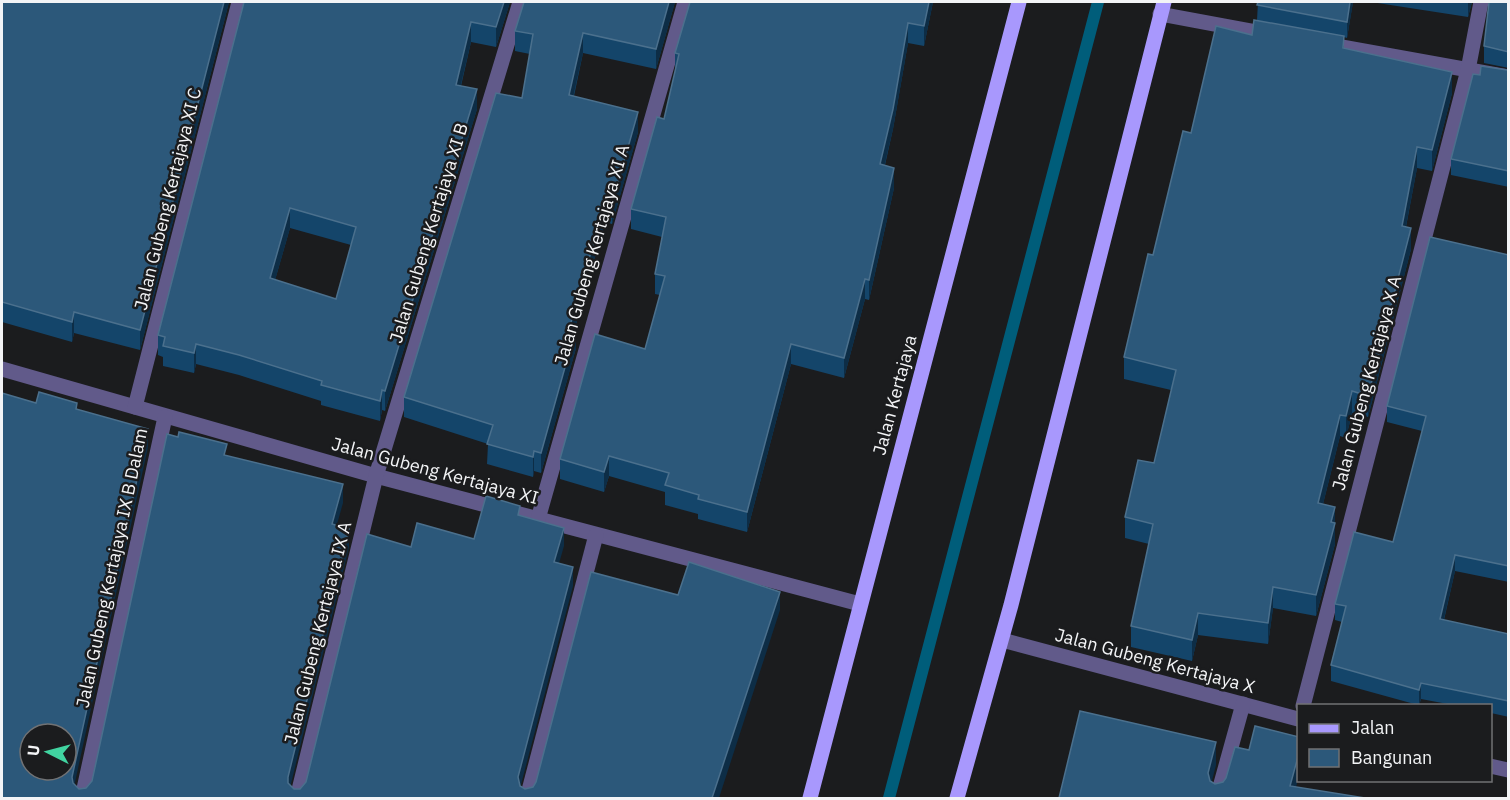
<svg xmlns="http://www.w3.org/2000/svg" width="1510" height="800" viewBox="0 0 1510 800" font-family="'IBM Plex Sans',sans-serif">
  <style>
    .lines { fill: none; stroke-linecap: round; stroke-linejoin: round }
    .stream { stroke: #005d7a; stroke-width: 12 }
    .street { stroke: #615a8a; stroke-width: 15 }
    .primary { stroke: #a898fd; stroke-width: 15 }
    .wall { fill: #14456a; fill-rule: evenodd }
    .shaded-wall { fill: #0d2d46 }
    .building { fill: #2c587a; stroke: #4b708d; stroke-width: 1.5; fill-rule: evenodd }
    .labels { text-anchor: middle; stroke-width: 5; stroke-linejoin: round; paint-order: stroke }
    .street-label { font-size: 18px; fill: #f3f4f6; stroke: #1b1c1e }
  </style>
  <rect width="100%" height="100%" fill="#1b1c1e"/>
  <g class="lines">
    <path class="stream" d="M889 798 1098 2"/>
    <g class="street">
      <path d="M1160 14 1272 35"/>
      <path d="M1325 44 1508 77"/>
      <path d="M2 369 376 476 860 604"/>
      <path d="M135 407 239 2"/>
      <path d="M538 519 685 2"/>
      <path d="M1002 640 1298 719"/>
      <path d="M1303 706 1468 70 1481 2"/>
      <path d="M1490 766 1508 770"/>
      <path d="M82 798 165 417"/>
      <path d="M297 798 376 476 520 2"/>
      <path d="M527 798 596 535"/>
      <path d="M1217 798 1243 704"/>
    </g>
    <g class="primary">
      <path d="M810 798 1019 2"/>
      <path d="M957 798 1011 605 1164 2"/>
    </g>
  </g>
  <g class="wall">
    <path d="M2 2H229L140 350 74 333 72 342 2 322Z"/>
    <path d="M244 2H510L496 47 471 42 461 86 477 109 385 411 382 410 380 421 321 405V401L239 375 196 364 194 373 163 366V357L158 355V335ZM290 228 351 245 336 299 275 280Z"/>
    <path d="M675 2 656 69 583 53 574 96 638 132 612 224 605 222 575 328 576 348 541 473 534 471 533 477 487 464 488 444 404 417V397L522 98 530 54 515 51V31Z"/>
    <path d="M933 2 924 46 908 43 893 129 885 165 894 188 869 300 865 299 844 378 791 364 747 532 698 519V514L665 505V492L609 476 604 492 560 479V459L645 349 660 295 655 294V274L662 237 631 229V209L664 119 675 73V53Z"/>
    <path d="M1258 2H1353L1347 38 1344 37V49L1452 93 1432 171 1417 168 1406 227 1411 249 1368 417 1352 413 1346 438 1340 436 1323 504 1335 507V544L1316 616 1273 608 1268 644 1198 635 1192 661 1131 647V626L1149 544 1125 538V517L1154 463 1171 390 1124 379V357L1153 255 1191 133 1252 35 1257 20Z"/>
    <path d="M1371 2H1472L1468 17Z"/>
    <path d="M1509 2V68L1484 63V46Z"/>
    <path d="M1507 70H1509V187L1451 175V159L1480 75Z"/>
    <path d="M1509 255V582L1455 571 1444 620 1509 634V717L1491 713V705H1453L1421 699 1419 705H1418L1331 681V665L1342 622 1335 620V604L1393 542 1422 431 1387 422V406Z"/>
  </g>
  <g class="shaded-wall">
    <path d="M224 2H229L140 350V330Z"/>
    <path d="M504 2H510L496 47V27Z"/>
    <path d="M669 2H675L656 69V49Z"/>
    <path d="M929 2H933L924 46V26Z"/>
    <path d="M1350 2H1353L1347 38V22Z"/>
    <path d="M1468 2H1472L1468 17Z"/>
    <path d="M471 22V42L456 105V85Z"/>
    <path d="M908 23V43L893 129 880 185V164Z"/>
    <path d="M583 33V53L569 115V95Z"/>
    <path d="M1452 72V93L1432 171V150Z"/>
    <path d="M477 89V109L385 411V391Z"/>
    <path d="M638 112V132L612 224V204Z"/>
    <path d="M1417 147V168L1402 247V226Z"/>
    <path d="M894 168V188L869 300V280Z"/>
    <path d="M605 202V222L570 346V326Z"/>
    <path d="M290 208V228L270 298V278Z"/>
    <path d="M1411 228V249L1368 417V396Z"/>
    <path d="M865 279V299L844 378V358Z"/>
    <path d="M74 312V333L72 342V322Z"/>
    <path d="M576 328V348L541 473V453Z"/>
    <path d="M196 344V364L194 373V353Z"/>
    <path d="M791 344V364L747 532V512Z"/>
    <path d="M382 390V410L380 421V401Z"/>
    <path d="M1352 391V413L1346 438V416Z"/>
    <path d="M1340 415V436L1318 524V503Z"/>
    <path d="M148 429V447L72 796V777Z"/>
    <path d="M534 451V471L533 477V457Z"/>
    <path d="M609 456V476L604 492V472Z"/>
    <path d="M343 484V503L332 542V524Z"/>
    <path d="M1335 507V544L1316 616V595Z"/>
    <path d="M564 528V546L554 581V562Z"/>
    <path d="M349 529V547L288 796V777Z"/>
    <path d="M1455 555V571L1440 636V619Z"/>
    <path d="M573 567V586L518 796V777Z"/>
    <path d="M1273 587V608L1268 644V623Z"/>
    <path d="M780 592V610L719 798H712Z"/>
    <path d="M1198 613V635L1192 661V640Z"/>
    <path d="M1421 683V699L1419 705V690Z"/>
    <path d="M1216 742V765L1208 796V773Z"/>
    <path d="M1299 753V776L1293 798 1290 786Z"/>
  </g>
  <g class="building">
    <path d="M2 2H224L140 330 74 312 72 322 2 302Z"/>
    <path d="M244 2H504L496 27 471 22 456 85 477 89 385 391 382 390 380 401 321 385 322 381 239 355 196 344 194 353 163 346 165 337 158 335ZM290 208 356 227 336 299 270 278Z"/>
    <path d="M524 2H669L656 49 583 33 569 95 638 112 612 204 605 202 570 326 576 328 541 453 534 451 533 457 487 444 493 425 404 397 496 93 522 98 533 34 515 31Z"/>
    <path d="M690 2H929L924 26 908 23 893 109 880 164 894 168 869 280 865 279 844 358 791 344 747 512 698 499 699 495 665 485 669 473 609 456 604 472 560 459 595 334 645 349 665 276 655 274 666 217 631 209 657 117 664 119 679 54 675 53Z"/>
    <path d="M1258 2H1350L1347 22 1257 5Z"/>
    <path d="M1489 2H1509V52L1484 46Z"/>
    <path d="M1254 20 1344 36 1343 48 1452 72 1432 150 1417 147 1402 226 1411 228 1368 396 1352 391 1346 416 1340 415 1318 503 1335 507 1331 522 1335 523 1316 595 1273 587 1268 623 1198 613 1192 640 1131 626 1153 524 1125 517 1138 460 1154 463 1176 370 1124 357 1148 254 1153 255 1183 131 1191 133 1216 26 1252 35Z"/>
    <path d="M1481 66 1507 70H1509V171L1451 159 1473 74 1480 75Z"/>
    <path d="M1430 237 1509 255V566L1455 555 1440 619 1509 634V701L1421 683 1419 690 1331 665 1346 606 1335 604 1354 532 1393 542 1426 416 1387 406Z"/>
    <path d="M39 392 77 403 76 409 148 429 72 777 73 783 79 789 86 788 92 781 167 434 178 437 179 432 227 444 224 455 343 484 332 524 349 529 288 777V783L294 789H300L306 782 367 534 411 547 417 523 474 539 486 496 520 506 518 515 564 528 554 562 573 567 518 777 520 786 525 789 533 787 536 782 591 572 678 595 689 562 780 592 712 798H2V393L36 403ZM30 734H66V770H30Z"/>
    <path d="M1080 711 1216 742 1208 773 1210 781 1215 784 1223 782 1226 778 1235 747 1249 750 1255 726 1299 737V753L1290 786 1365 798H1059Z"/>
  </g>
  <g class="labels">
    <g class="street-label">
      <text transform="translate(168 199) rotate(-76)" y="6">Jalan Gubeng Kertajaya XI C</text>
      <text transform="translate(429 233) rotate(-73)" y="6">Jalan Gubeng Kertajaya XI B</text>
      <text transform="translate(592 255) rotate(-74)" y="6">Jalan Gubeng Kertajaya XI A</text>
      <text transform="translate(1367 383) rotate(-75)" y="6">Jalan Gubeng Kertajaya X A</text>
      <text transform="translate(895 395) rotate(-75)" y="6">Jalan Kertajaya</text>
      <text transform="translate(435 471) rotate(15)" y="6">Jalan Gubeng Kertajaya XI</text>
      <text transform="translate(112 568) rotate(-78)" y="6">Jalan Gubeng Kertajaya IX B Dalam</text>
      <text transform="translate(318 633) rotate(-76)" y="6">Jalan Gubeng Kertajaya IX A</text>
      <text transform="translate(1155 661) rotate(15)" y="6">Jalan Gubeng Kertajaya X</text>
    </g>
  </g>
  <rect width="1510" height="800" fill="none" stroke="#f3f4f6" stroke-width="6"/>
  <rect x="1297" y="704" width="195" height="78" fill="#1b1c1e" stroke="#717274" stroke-width="1.5"/>
  <rect x="1309" y="724" width="30" height="9" fill="#a898fd" stroke="#717274" stroke-width="1.5"/>
  <text x="1351" y="734" font-size="18" fill="#f3f4f6">Jalan</text>
  <rect x="1309" y="749" width="30" height="18" fill="#2c587a" stroke="#717274" stroke-width="1.5"/>
  <text x="1351" y="764" font-size="18" fill="#f3f4f6">Bangunan</text>
  <g transform="translate(48 752) rotate(276)"><circle r="28" fill="#1b1c1e" stroke="#717274" stroke-width="1.5"/>
  <path d="M0-4.5L10 22L0 15L-10 22Z" fill="#41d4a1"/>
  <text y="-9" font-size="16" font-weight="bold" text-anchor="middle" fill="#f3f4f6">U</text>
  </g>
</svg>
